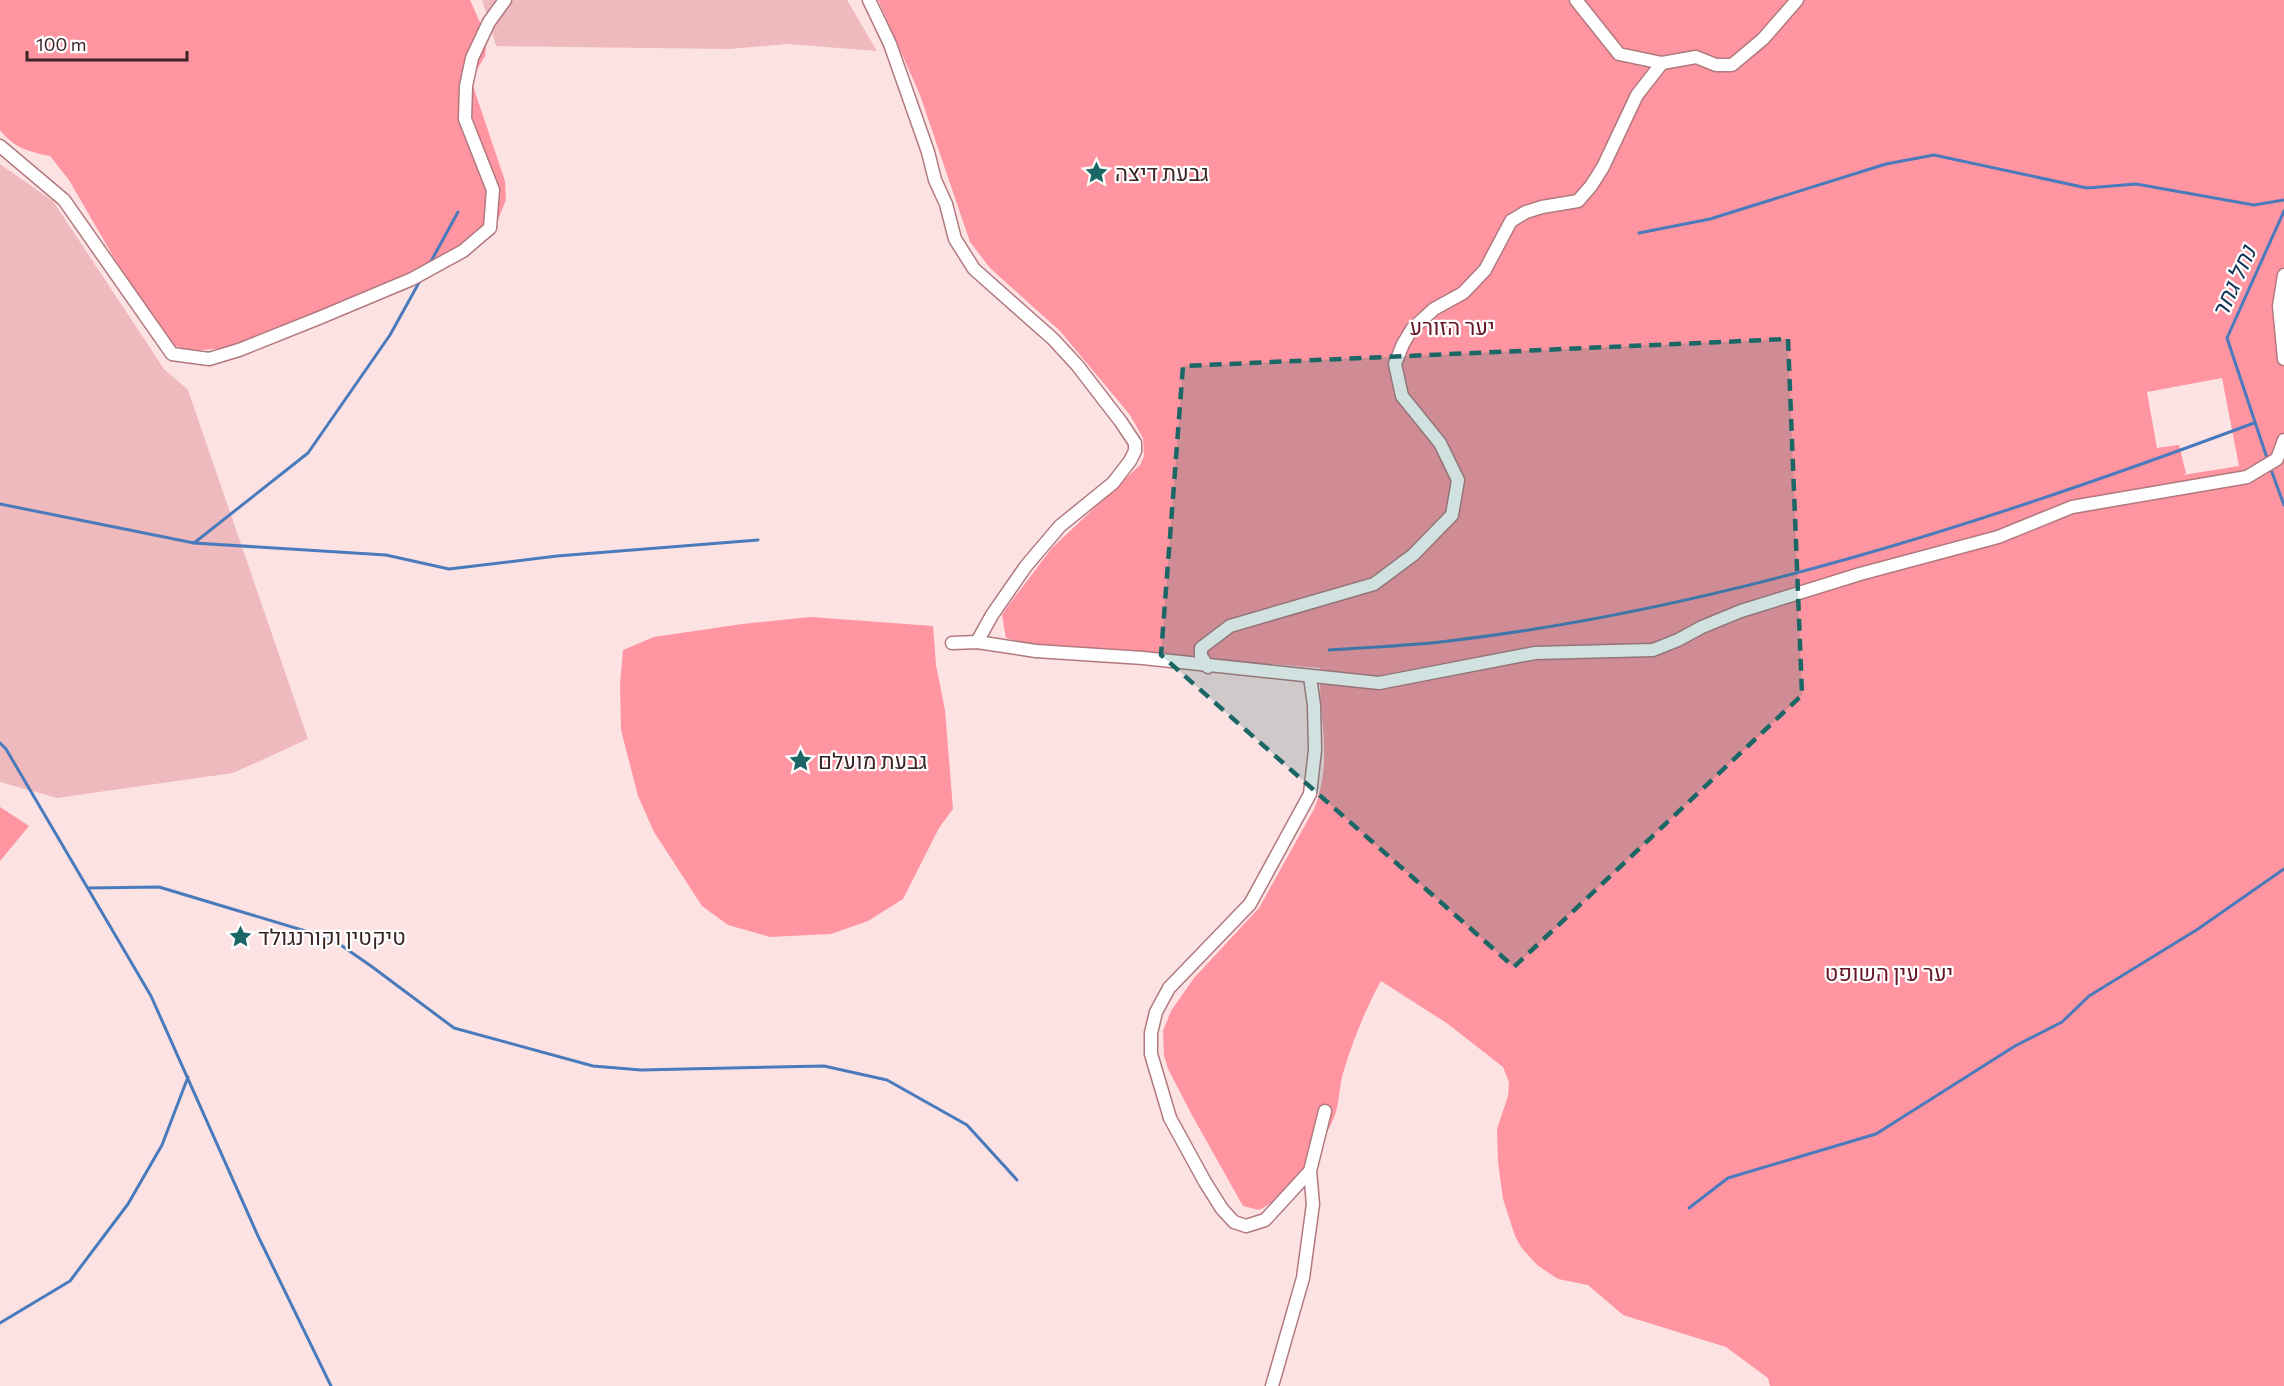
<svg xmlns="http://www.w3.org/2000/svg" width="2284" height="1386" viewBox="0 0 2284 1386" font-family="Commissioner,Heebo,sans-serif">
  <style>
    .green { fill: #efbabe }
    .forest { fill: #fe95a1; fill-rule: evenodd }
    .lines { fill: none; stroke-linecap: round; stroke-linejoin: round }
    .stream { stroke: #487abc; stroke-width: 3 }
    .minor-casing { stroke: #b2787e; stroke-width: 15 }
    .minor { stroke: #fff; stroke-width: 12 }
    .marked { fill: #1a6766; fill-opacity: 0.2; stroke: #1a6766; stroke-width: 4.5; stroke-dasharray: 12 8; stroke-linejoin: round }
    .labels { text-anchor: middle; stroke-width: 4.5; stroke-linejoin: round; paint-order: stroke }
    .poi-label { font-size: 22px; fill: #3a2325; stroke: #fff; text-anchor: start }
    .park-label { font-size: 22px; fill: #641425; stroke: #fff }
    .water-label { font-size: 24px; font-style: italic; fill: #113256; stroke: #fff }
  </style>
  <rect width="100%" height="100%" fill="#fde2e4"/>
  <g class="green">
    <path d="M482 0H847L877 51 787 44 729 49 496 46Z"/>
    <path d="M0 164 53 201 164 369 188 390 308 739 233 773 57 798 0 782Z"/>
  </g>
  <g class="forest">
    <path d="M0 0H470L487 38 485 56 476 71 473 86 505 181 506 200 492 234 376 291 227 348 189 351 165 342 154 327 69 180 50 156C29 152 14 148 0 130Z"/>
    <path d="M878 0H2284V1386H1770L1768 1378 1726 1347 1623 1315 1588 1285 1558 1279 1537 1265 1521 1247 1515 1236 1503 1199 1498 1162 1497 1129 1508 1096 1509 1082 1503 1067 1448 1024 1381 981C1366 1008 1353 1040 1344 1070 1339 1084 1340 1101 1335 1115 1321 1149 1292 1194 1259 1210L1243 1206 1193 1117 1168 1069 1164 1055 1163 1031 1171 1011 1194 978 1259 908 1314 809C1334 759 1318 718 1320 668L1035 645 1006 638 1002 615 1008 606 1052 548 1140 465 1144 456 1143 438 1130 415 1060 331 990 268 970 242 920 95ZM2222 378 2239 466 2183 475 2186 473 2179 445 2157 448 2147 392Z"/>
    <path d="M811 617 933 626 936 665 945 710 953 809 939 828 903 899 868 921 831 934 770 937 728 925 702 906 654 832 638 796 621 730 620 685 623 650 654 637 742 624Z"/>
    <path d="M0 807 29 826 0 861Z"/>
  </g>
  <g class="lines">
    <g class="stream">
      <path d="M1639 233 1710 219 1886 164 1934 155 2087 188 2136 184 2254 205 2284 200"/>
      <path d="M429 265 458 212"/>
      <path d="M2268 461 2227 338 2284 211"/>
      <path d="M2270 467 2284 505"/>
      <path d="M0 504 194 543 386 555 449 569 557 556 758 540"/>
      <path d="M194 543 308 453 390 335 421 279"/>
      <path d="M1329 650C1369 647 1409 646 1449 641 1726 608 1994 520 2254 423"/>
      <path d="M0 743 6 749 151 996 258 1236 331 1386"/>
      <path d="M88 888 159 887 332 939 371 966 454 1028 593 1066 641 1070 824 1066 887 1080 967 1125 1017 1180"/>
      <path d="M1689 1208 1728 1178 1876 1134 2015 1046 2062 1022 2089 996 2198 929 2284 869"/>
      <path d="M0 1323 70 1281 128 1204 162 1145 188 1077"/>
    </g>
    <defs>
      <g id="minor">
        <path d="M869 0 890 44 928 152 935 180 946 204 955 239 974 269 1053 339 1077 365 1121 422 1135 443V451L1130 461 1113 483 1060 526 1026 566 992 615 977 642"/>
        <path d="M1576 0 1619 54 1662 63 1696 57 1716 65H1732L1763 39 1797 0"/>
        <path d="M0 146 64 200 172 354 209 359 239 350 319 318 412 279 463 251 490 228 493 190 465 119 466 86 472 58 489 22 505 0"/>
        <path d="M2284 275 2279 306 2284 359"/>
        <path d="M952 643 977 642 1036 651 1143 658 1379 683 1535 653 1653 650 1678 640 1702 627 1741 611 1860 574 1998 537 2072 507 2247 477 2277 459 2284 440"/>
        <path d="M1208 667 1201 656V648L1230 626 1374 584 1413 555 1452 515 1458 480 1440 443 1402 396 1395 364 1403 344 1412 329 1434 309 1463 293 1485 270 1511 221 1526 212 1542 207 1578 201 1591 186 1603 167 1637 95 1662 63"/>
        <path d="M1310 677 1314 705 1315 750 1310 794 1250 904 1169 988 1156 1012 1151 1033V1054L1170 1118 1205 1182 1222 1209 1234 1222 1246 1226 1265 1220 1310 1171"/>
        <path d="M1272 1386 1303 1278 1313 1204 1310 1171 1325 1111"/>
      </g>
    </defs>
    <use href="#minor" class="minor-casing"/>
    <use href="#minor" class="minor"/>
  </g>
  <path class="marked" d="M1788 339 1802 695 1514 967 1161 655 1183 366Z"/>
  <defs>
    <symbol id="sight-bare" viewBox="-9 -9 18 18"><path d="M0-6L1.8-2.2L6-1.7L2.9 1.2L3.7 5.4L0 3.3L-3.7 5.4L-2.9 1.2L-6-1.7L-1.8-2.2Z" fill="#1a6766" stroke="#fff" stroke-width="2.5" paint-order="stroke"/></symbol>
  </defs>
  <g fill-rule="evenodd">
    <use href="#sight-bare" x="1080" y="156" width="33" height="33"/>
    <use href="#sight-bare" x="784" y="744" width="33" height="33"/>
    <use href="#sight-bare" x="224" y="920" width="33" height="33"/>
  </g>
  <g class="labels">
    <g class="poi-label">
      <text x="1115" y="181">גבעת דיצה</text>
      <text x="818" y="769">גבעת מועלם</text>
      <text x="258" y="945">טיקטין וקורנגולד</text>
    </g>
    <g class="park-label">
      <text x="1452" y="335">יער הזורע</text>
      <text x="1889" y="981">יער עין השופט</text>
    </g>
    <g class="water-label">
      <text transform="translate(2234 282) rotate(-66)" y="8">נחל גחר</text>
    </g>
  </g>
  <path d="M27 51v9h160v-9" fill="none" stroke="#3a2325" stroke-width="3"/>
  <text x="36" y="51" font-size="18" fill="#3a2325" stroke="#ffffff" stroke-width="4.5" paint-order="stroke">100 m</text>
</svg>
